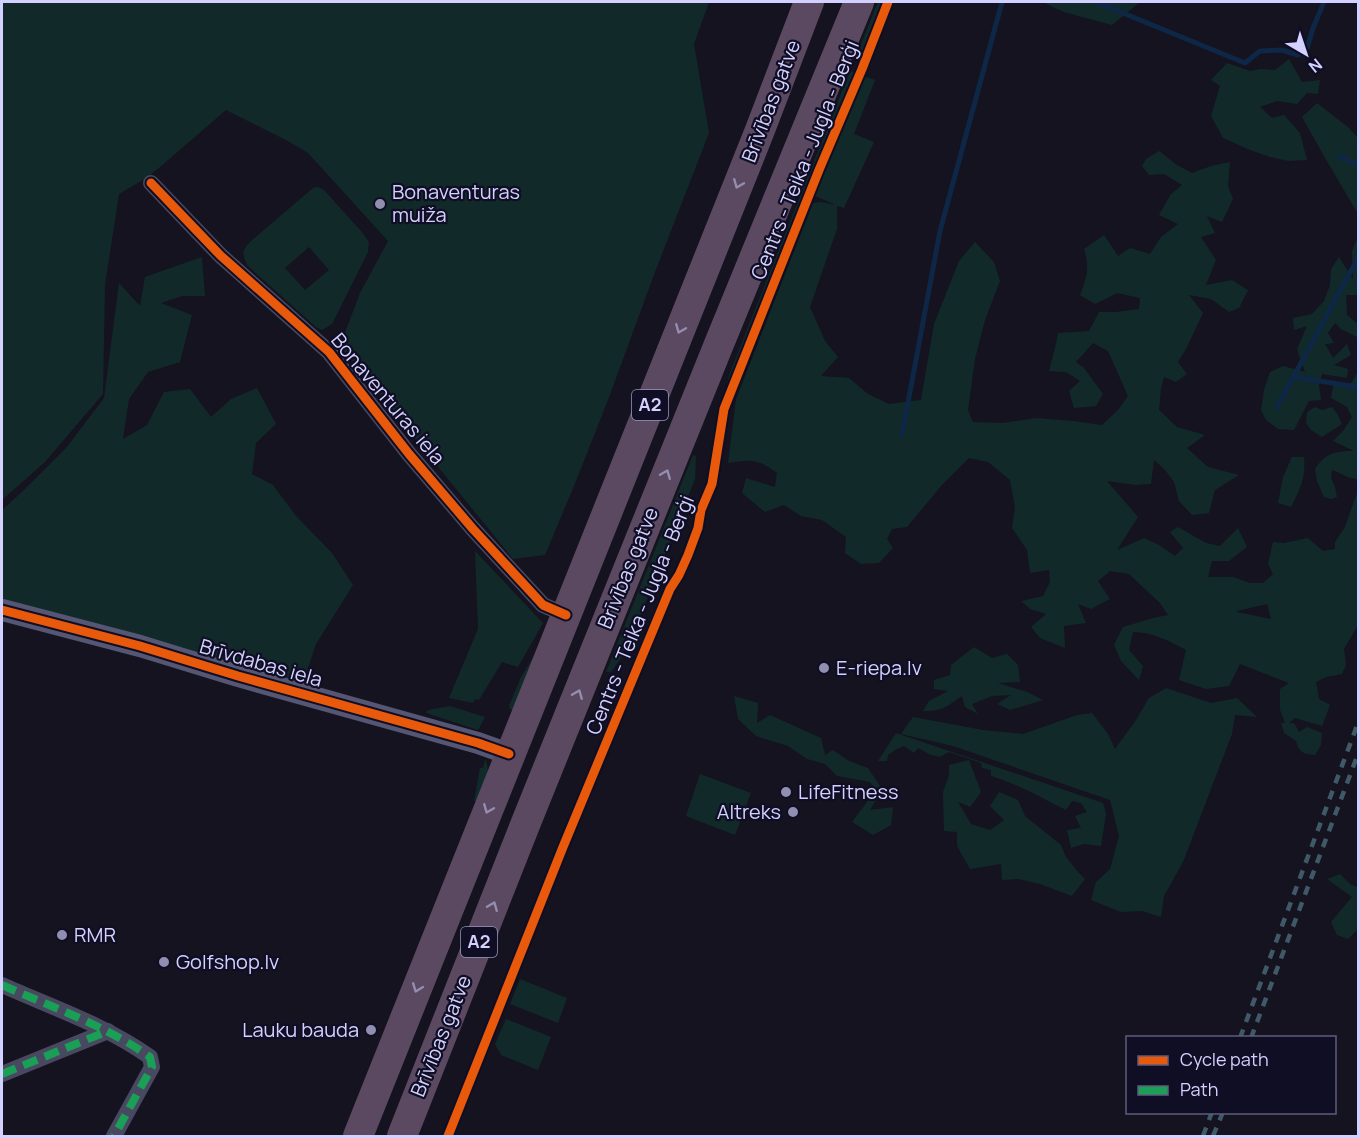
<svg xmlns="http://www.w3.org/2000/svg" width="1360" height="1138" viewBox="0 0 1360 1138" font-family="Manrope,sans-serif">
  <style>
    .green { fill: #112a29; fill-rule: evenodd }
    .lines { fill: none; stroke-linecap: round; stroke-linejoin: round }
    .stream { stroke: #0e2746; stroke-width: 5 }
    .street { stroke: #484960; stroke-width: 16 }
    .secondary { stroke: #555673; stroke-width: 22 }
    .highway { stroke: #5a4960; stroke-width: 30 }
    .rail { stroke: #405968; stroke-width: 4.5; stroke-dasharray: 9 8; stroke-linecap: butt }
    .quiet { stroke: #1a9f57; stroke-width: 8; stroke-dasharray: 15 8; stroke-linecap: butt }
    .cycleway-casing { stroke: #100e24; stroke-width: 13 }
    .cycleway { stroke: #e8590c; stroke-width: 9 }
    .oneway { stroke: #968db0 }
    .poi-dot { fill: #908eb1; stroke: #100e24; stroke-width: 2 }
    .labels { text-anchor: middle; stroke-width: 4.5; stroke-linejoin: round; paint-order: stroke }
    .shield { fill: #100e24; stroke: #9896bd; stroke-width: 1.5 }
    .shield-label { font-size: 18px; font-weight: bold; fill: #d3d1ff }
    .street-label { font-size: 20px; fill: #d3d1ff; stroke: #100e24 }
    .poi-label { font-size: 20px; fill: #d3d1ff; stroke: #100e24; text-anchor: start }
  </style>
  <rect width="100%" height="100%" fill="#14131f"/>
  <g class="green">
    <path d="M2 2H709L694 44 709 133 655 272 608 400 574 486 545 555 513 559 340 346 360 293 388 241 308 153 286 140 226 110 160 167 146 178 119 194 105 285 103 394 45 462 2 500Z"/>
    <path d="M878 2H882L859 60 855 59Z"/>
    <path d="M1042 2H1140L1112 25 1064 12Z"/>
    <path d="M1289 59 1302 82 1320 80 1318 94 1307 93 1297 104 1277 101 1260 107 1272 118 1284 115 1300 133 1307 160 1289 161 1270 157 1250 150 1223 138 1211 116 1220 86 1211 80 1227 63 1250 71 1260 69 1275 70Z"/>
    <path d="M850 71 854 72 724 400 729 375Z"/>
    <path d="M864 76 875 80 854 134 874 142 844 208 837 206V229L810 307 825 341 838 357 821 376 849 378 868 394 889 404 921 400 934 324 959 261 975 242 994 262 1000 281 985 320 975 359 968 410 973 422 1002 423 1036 418 1073 421 1102 425 1118 410 1128 396 1108 351 1093 343 1076 362 1084 368 1103 394 1096 406 1074 408 1069 391 1080 381 1066 372 1049 371 1056 344 1058 333 1089 331 1099 312H1116L1139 309 1140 298 1117 293 1095 304 1080 295C1087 277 1090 268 1084 249L1104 235 1118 256 1130 248 1150 254 1161 237 1178 224 1159 215 1171 194 1182 185 1164 174 1149 175 1142 166 1146 159 1159 151 1177 165 1192 173 1211 166 1230 162 1228 186 1233 199 1222 222 1207 216 1215 233 1201 237 1216 260 1206 285 1232 280 1248 290 1239 308 1229 312 1211 299 1189 295 1203 313 1186 349 1178 362 1187 374 1176 382 1164 377 1161 388 1159 410 1177 427 1205 435 1187 448 1208 467 1239 475 1215 490 1209 513 1192 515 1179 501 1174 482 1165 470 1154 460 1151 484 1136 485 1107 481 1138 517 1117 550 1144 538 1159 545 1175 556 1183 548 1170 532 1178 527 1206 543 1220 546 1238 528 1247 547 1229 561H1212L1208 577H1233L1250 583H1263L1273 574 1268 564 1273 542 1284 543 1308 538 1323 551 1335 549V542L1345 527 1358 490V625L1344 649 1346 665 1342 674 1326 677 1316 682 1319 699 1330 705 1322 726 1295 718 1289 723H1294L1299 732 1307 727 1322 733 1321 745 1315 755C1304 754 1299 753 1296 741L1284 733 1281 723H1285L1280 710V689L1289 683 1240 664 1229 686 1206 689 1179 680 1186 650C1170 641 1152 632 1133 632L1129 650 1143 666 1139 680 1121 661 1114 645 1123 627 1153 618 1168 615 1160 603 1129 574 1110 571 1098 581 1110 599 1091 609 1078 604 1086 623 1064 626 1065 648 1040 638 1031 627 1046 614 1030 609 1021 601 1043 596 1050 582 1049 570 1030 573 1027 550 1012 528 1015 507 1010 480 988 462 969 458 942 485 907 527 892 529 887 539 893 548 879 563 861 564 845 553 846 537 822 520 801 516 784 505 765 512 742 493 746 478 775 487 777 473C759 459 750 459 728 463L736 399 813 203 821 202 836 205 815 196ZM1267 604 1271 619 1237 612V611Z"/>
    <path d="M1317 103 1349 128 1358 138V214L1324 156 1302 117Z"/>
    <path d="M318 187 324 190 361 231 369 242 368 252 332 324 322 330 316 327 248 266C242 254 241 251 251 241L313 188ZM309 247 329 270 305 290 285 268Z"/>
    <path d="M1358 237V295H1346L1347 315 1358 324V335L1357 337 1341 329 1335 323 1328 333 1334 343 1325 344 1333 358 1347 344 1351 355 1334 365 1348 369 1347 378 1322 374 1319 385 1321 400 1309 401 1294 430 1278 429 1266 420 1261 410 1264 390 1270 372 1283 366 1305 372 1297 349 1307 326 1294 330 1293 318 1312 314 1324 301 1330 285 1331 269 1339 257 1353 279 1352 251Z"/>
    <path d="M202 257 205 296H182L161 303 192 315 180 362 148 372 129 399 123 439 147 425 164 392 190 389 211 417 231 399 257 388 276 424 256 443 252 474 273 485 296 516 332 553 353 585 316 644 307 671 293 684 2 604V510L25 489 66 448 104 398 119 283 140 306 145 277Z"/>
    <path d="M1358 372V479C1347 479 1343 473 1332 470L1331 478 1335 487 1337 497 1331 499 1324 497 1317 481 1315 469C1325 453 1336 451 1354 451L1333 441 1343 431 1352 417 1347 407 1331 398 1334 382 1350 385Z"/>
    <path d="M1315 407 1322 410 1332 407 1338 415 1342 424 1322 437 1311 430 1306 423 1307 412Z"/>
    <path d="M693 455 696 456 695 479 626 651 611 672H606Z"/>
    <path d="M1292 457H1304C1306 478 1300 489 1291 507L1278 503 1283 477Z"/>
    <path d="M475 551 543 623 518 667 502 662 479 700 475 699 473 703 449 698 478 629Z"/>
    <path d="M974 647 992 658 1007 654 1018 665 1020 682 998 683 1027 692 1043 700 1010 710 997 704 1011 695 992 696 972 704 978 714 965 707 962 696C948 706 941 712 923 711L929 701 948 691 934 689V680L950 675 951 665Z"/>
    <path d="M534 656 515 711 510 709 509 706 521 677Z"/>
    <path d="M1166 688 1211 703 1237 698 1257 717 1235 715 1232 734 1183 862 1164 896 1161 917 1142 911 1121 912 1091 900 1096 882 1110 869 1119 836 1110 800 953 746 901 734 913 717 983 730 1023 734 1077 715 1092 713 1108 734 1115 749 1136 720 1149 698Z"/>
    <path d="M734 696 758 703 757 723 770 715 821 738 825 755 833 750 849 761 868 768 882 789 870 810 893 807 891 825 873 835 852 822 876 790 870 782 837 776 825 764 807 759 788 746 756 736 738 719Z"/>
    <path d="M450 706 485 717 478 730 426 713 428 710Z"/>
    <path d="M896 733 1103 803 1106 814 1101 846 1084 844 1071 848 1067 830 1081 828 1075 816 1087 812 1081 803 1072 801 1066 810C1041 798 1018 784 991 776V770L982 768 981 763 949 752 940 757 931 755 918 748 914 753 904 746 895 750 888 755 887 761H878Z"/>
    <path d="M485 759C493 773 482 788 476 801H474L480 768H483Z"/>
    <path d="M969 760 981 792 970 807 958 802 971 824 990 830 1004 820 990 806 999 792 1018 800 1025 816 1061 845 1066 857 1078 872 1085 879 1072 896 1040 884 1018 879 1002 880 1001 864 970 869 957 846V832L944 831 943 792 949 775V765Z"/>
    <path d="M700 774 751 793 735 835 686 816Z"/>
    <path d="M1340 874 1351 885 1358 887V929L1348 939 1337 935 1331 922 1352 897 1327 879Z"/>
    <path d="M520 979 567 998 558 1023 510 1004Z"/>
    <path d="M506 1019 551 1037 538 1070 501 1055 495 1044Z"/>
  </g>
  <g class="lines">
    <g class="stream">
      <path d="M1096 2 1245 63 1260 51 1282 50 1298 55 1306 52 1313 28 1324 2"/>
      <path d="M1339 156 1358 165"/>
      <path d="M1294 377 1358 387"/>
      <path d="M1277 407 1358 258"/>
      <path d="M902 435 940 231 1002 2"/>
    </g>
    <g class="street">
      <path d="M151 183 221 256 329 352 409 454 473 529 543 605 566 615"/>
      <path d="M2 985C51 1007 105 1025 150 1057L152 1067 114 1136"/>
      <path d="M2 1074 108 1031"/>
    </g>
    <path class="secondary" d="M2 610 140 646 238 676 478 743 509 754"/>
    <g class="highway">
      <path d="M358 1136 760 130 809 2"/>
      <path d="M402 1136 525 825 719 344 859 2"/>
    </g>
    <g class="rail">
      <path d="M1240 1038 1358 723"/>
      <path d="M1251 1038 1358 754"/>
      <path d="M1203 1136 1212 1112"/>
      <path d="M1213 1136 1223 1112"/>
    </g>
    <g class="quiet">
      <path d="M2 985C51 1007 105 1025 150 1057L152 1067 114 1136"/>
      <path d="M2 1074 108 1031"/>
    </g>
    <defs>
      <g id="cycleway">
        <path d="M151 183 221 256 329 352 409 454 473 529 543 605 566 615"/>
        <path d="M2 610 140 646 238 676 478 743 509 754"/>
        <path d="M448 1136 563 847 670 589 679 575 688 555 698 528 701 510 712 484 724 409 819 170 862 69 888 2"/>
      </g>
    </defs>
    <use href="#cycleway" class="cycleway-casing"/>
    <use href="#cycleway" class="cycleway"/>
  </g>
  <defs><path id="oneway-chevron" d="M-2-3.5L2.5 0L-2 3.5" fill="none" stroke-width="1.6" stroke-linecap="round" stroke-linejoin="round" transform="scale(1.5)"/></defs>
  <g class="oneway">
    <use href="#oneway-chevron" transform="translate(738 184) rotate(112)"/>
    <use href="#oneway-chevron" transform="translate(680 329) rotate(112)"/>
    <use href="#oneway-chevron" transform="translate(666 474) rotate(-68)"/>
    <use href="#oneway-chevron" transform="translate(578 694) rotate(-68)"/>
    <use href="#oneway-chevron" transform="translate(488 809) rotate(112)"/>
    <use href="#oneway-chevron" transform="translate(493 906) rotate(-68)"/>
    <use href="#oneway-chevron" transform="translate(417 988) rotate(111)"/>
  </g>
  <g class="poi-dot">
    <circle cx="380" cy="204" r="6"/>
    <circle cx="824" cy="668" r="6"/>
    <circle cx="786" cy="792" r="6"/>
    <circle cx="793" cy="812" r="6"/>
    <circle cx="62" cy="935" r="6"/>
    <circle cx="164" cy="962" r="6"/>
    <circle cx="371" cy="1030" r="6"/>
  </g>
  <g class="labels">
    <g class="shield">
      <rect x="632" y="390" width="36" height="30" rx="4.5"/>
      <rect x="461" y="927" width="36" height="30" rx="4.5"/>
    </g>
    <g class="shield-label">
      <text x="650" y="411">A2</text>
      <text x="479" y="948">A2</text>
    </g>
    <g class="street-label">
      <text transform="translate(771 101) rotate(-69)" y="7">Brīvības gatve</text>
      <text transform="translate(805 160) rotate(-68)" y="7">Centrs - Teika - Jugla - Berģi</text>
      <text transform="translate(388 399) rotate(50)" y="7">Bonaventuras iela</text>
      <text transform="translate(628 568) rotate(-68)" y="7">Brīvības gatve</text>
      <text transform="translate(640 615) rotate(-68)" y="7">Centrs - Teika - Jugla - Berģi</text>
      <text transform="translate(261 663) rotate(16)" y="7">Brīvdabas iela</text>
      <text transform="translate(441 1036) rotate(-68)" y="7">Brīvības gatve</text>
    </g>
    <g class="poi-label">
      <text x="392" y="199">Bonaventuras<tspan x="392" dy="23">muiža</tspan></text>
      <text x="836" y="675">E-riepa.lv</text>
      <text x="798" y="799">LifeFitness</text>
      <text x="781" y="819" text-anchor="end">Altreks</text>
      <text x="74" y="942">RMR</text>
      <text x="176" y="969">Golfshop.lv</text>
      <text x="359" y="1037" text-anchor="end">Lauku bauda</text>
    </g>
  </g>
  <rect width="1360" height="1138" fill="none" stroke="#d3d1ff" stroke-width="6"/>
  <rect x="1126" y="1036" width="210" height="78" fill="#100e24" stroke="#5e5c7c" stroke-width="1.5"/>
  <rect x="1138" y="1056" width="30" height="9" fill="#e8590c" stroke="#5e5c7c" stroke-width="1.5"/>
  <text x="1180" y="1066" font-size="18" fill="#d3d1ff">Cycle path</text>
  <rect x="1138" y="1086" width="30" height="9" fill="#1a9f57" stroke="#5e5c7c" stroke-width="1.5"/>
  <text x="1180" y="1096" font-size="18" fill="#d3d1ff">Path</text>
  <g transform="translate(1306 54) rotate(141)" stroke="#100e24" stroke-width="4.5" paint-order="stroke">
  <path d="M0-4.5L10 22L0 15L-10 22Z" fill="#d3d1ff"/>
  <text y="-9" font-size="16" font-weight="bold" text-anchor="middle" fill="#d3d1ff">N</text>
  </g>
</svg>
